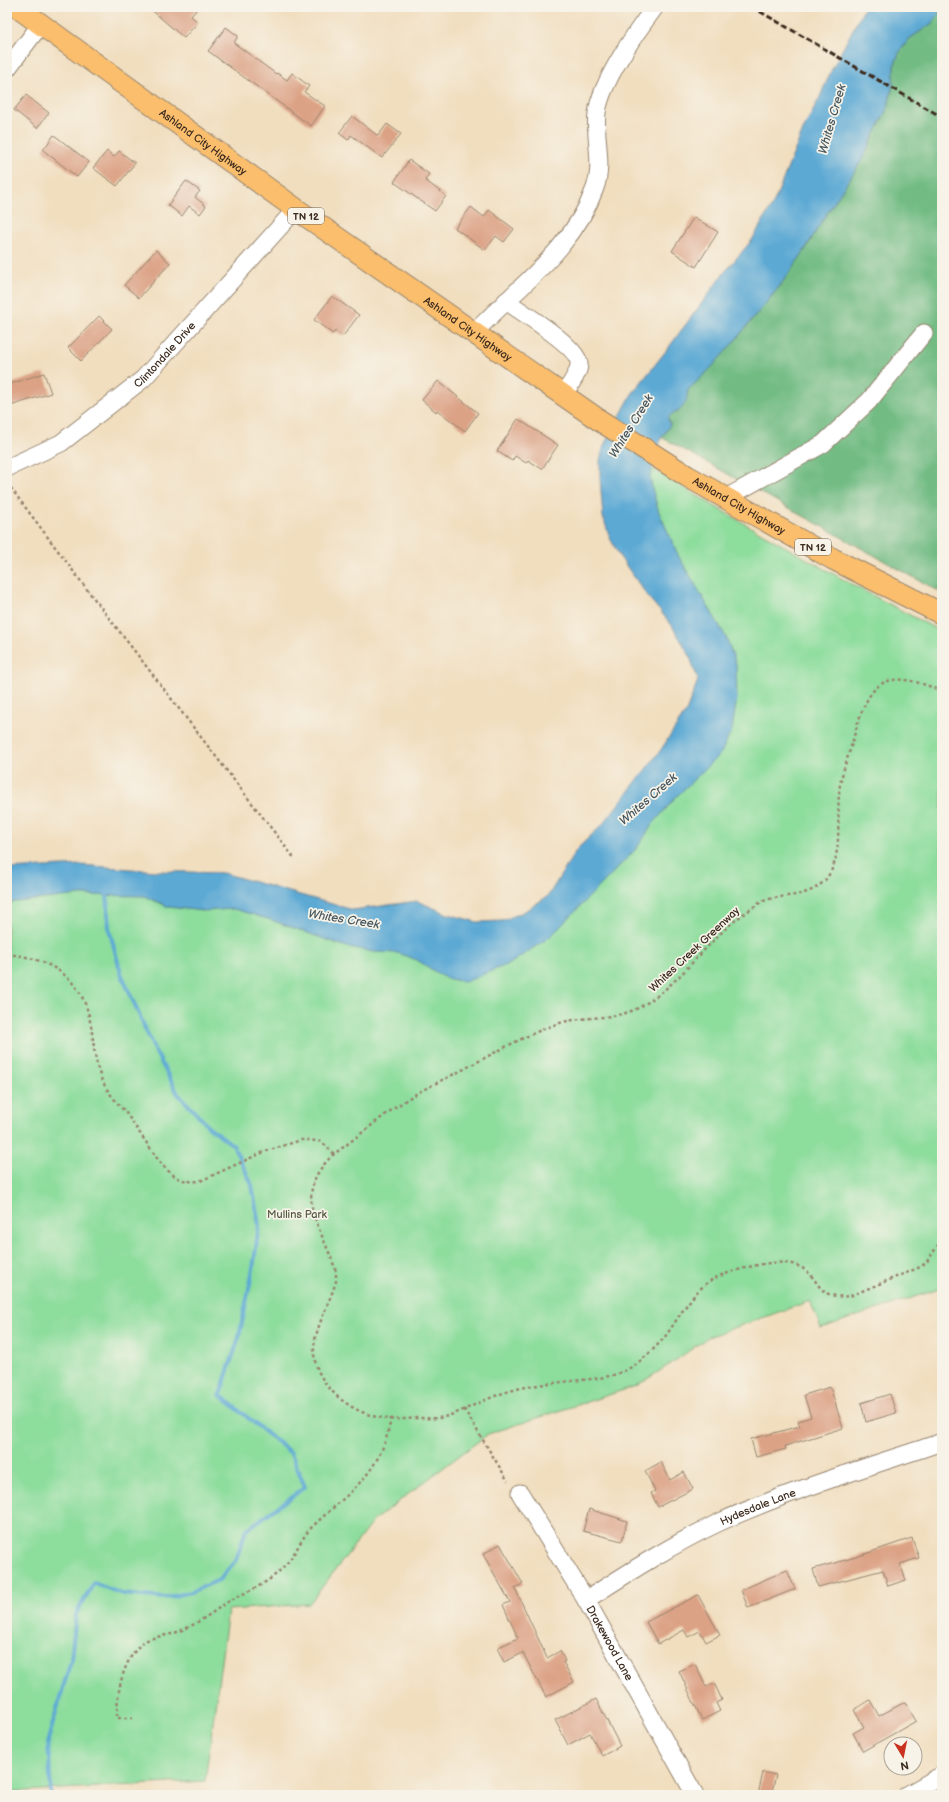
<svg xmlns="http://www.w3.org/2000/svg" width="949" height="1802" viewBox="0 0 949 1802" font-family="'Balsamiq Sans',sans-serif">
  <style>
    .green { fill: #8ddd9d; stroke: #64845e }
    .forest { fill: #72bc84; stroke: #567351 }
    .water { fill: #5ba9d4; stroke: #4b6a79 }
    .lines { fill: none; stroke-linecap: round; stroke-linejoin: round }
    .stream { stroke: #5ba9d4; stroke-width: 4 }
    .building { fill: #dca285 }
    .minor-casing { stroke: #96846e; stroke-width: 19 }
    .major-casing { stroke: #96846e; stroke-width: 23 }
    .path { stroke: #96846e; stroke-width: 2.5; stroke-dasharray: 3 3; stroke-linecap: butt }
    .minor { stroke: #fff; stroke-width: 17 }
    .major { stroke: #fabe6d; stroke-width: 21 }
    .rail { stroke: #3b2a1e; stroke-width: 3; stroke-dasharray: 6 3; stroke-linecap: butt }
    .labels { text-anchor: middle; stroke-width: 3.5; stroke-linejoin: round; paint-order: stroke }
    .shield { fill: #f7f3e8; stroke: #73665b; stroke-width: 1 }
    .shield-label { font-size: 10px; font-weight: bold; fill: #3b2a1e }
    .street-label { font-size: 11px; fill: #3b2a1e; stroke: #f7f3e8 }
    .park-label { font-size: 11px; fill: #50573e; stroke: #f7f3e8 }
    .water-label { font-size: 12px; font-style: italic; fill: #46565e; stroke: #f7f3e8 }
  </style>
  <rect width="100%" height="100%" fill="#f7f3e8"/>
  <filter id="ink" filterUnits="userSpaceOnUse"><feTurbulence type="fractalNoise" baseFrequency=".025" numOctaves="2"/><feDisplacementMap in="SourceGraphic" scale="8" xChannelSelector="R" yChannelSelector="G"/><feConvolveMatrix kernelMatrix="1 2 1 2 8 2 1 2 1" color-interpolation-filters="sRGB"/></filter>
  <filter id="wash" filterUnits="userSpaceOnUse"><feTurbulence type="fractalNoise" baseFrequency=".012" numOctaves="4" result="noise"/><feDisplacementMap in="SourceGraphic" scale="16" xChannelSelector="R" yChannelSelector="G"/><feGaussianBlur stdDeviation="0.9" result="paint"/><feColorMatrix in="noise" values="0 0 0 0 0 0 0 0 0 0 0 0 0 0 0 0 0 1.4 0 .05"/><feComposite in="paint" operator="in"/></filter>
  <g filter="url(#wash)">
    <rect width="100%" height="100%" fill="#f1debf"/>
    <path class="green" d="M649 467 726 513 853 585 942 632V1288L821 1328 810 1301 708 1337 672 1363 636 1386 488 1434 374 1520 309 1604 228 1610 205 1781 7 1792V890L130 889 248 904 398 941 539 927 728 660 649 526Z"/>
    <path class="forest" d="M942 10V593L661 437 670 425 668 418 673 413 681 409 685 402 688 390 711 367 738 337 779 287 803 253 824 218 862 160 888 107 893 84 894 66 899 53 909 39 931 24Z"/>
    <path class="water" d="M865 7H942V10L931 24 909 39 899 53 894 66 893 84 888 107 862 160 824 218 803 253 779 287 738 337 711 368 688 390 686 402 681 409 673 413 668 418 670 425 660 440 650 477 653 492 659 512 679 557 726 637 736 664 737 698 732 730 721 753 676 797 652 825 637 848 551 936 511 963 465 982 445 978 417 960 398 953 373 952 344 946 271 920 234 909 202 911 169 907 144 896 80 895 7 903V869L81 865 156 871 223 873 353 910 417 901 448 914 477 922 502 921 525 911 548 896 577 849 603 824 660 751 686 712 698 680 689 654 671 624 649 598 620 557 610 538 603 517 600 478V460L604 445 632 394 669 347 724 273 752 240 774 202 803 130 819 99 832 69Z"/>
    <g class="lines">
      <path class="stream" d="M51 1795 48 1740 71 1660 76 1614 94 1583 122 1594 165 1598 191 1592 219 1580 236 1560 246 1530 305 1487 291 1453 220 1395 239 1337 253 1269 259 1225 252 1185 233 1145 209 1127 178 1094 154 1049 121 973 109 929 107 892"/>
    </g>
    <g id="blocks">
      <g class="building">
        <path d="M148 7H199L191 16 198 22 184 38Z"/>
        <path d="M226 27 238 36 234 43 276 74 277 73 287 80 292 73 309 86 304 92 325 106 311 126 208 51Z"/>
        <path d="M26 95 49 113 37 128 14 110Z"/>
        <path d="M352 116 378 136 387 124 401 134 382 158 351 135 348 140 339 133Z"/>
        <path d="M54 135 89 162 77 177 43 150Z"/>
        <path d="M107 151 114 157 119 151 135 163 117 186 93 168Z"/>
        <path d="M409 160 429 174 425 180 446 196 435 211 394 182Z"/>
        <path d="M186 181 200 191 195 197 206 206 200 214 189 206 182 216 168 205Z"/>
        <path d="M471 207 484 217 489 210 514 229 504 242 496 236 485 250 455 228Z"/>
        <path d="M694 217 718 232 696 267 672 251Z"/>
        <path d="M156 250 170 263 139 298 124 285Z"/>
        <path d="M332 296 359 315 343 336 335 331 333 334 314 320Z"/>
        <path d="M99 316 112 329 81 361 68 348Z"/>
        <path d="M44 373 51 393 7 407V385Z"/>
        <path d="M438 381 478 413 465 431 437 410 436 412 422 400Z"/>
        <path d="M518 419 558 445 542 469 528 460 526 463 515 456 512 461 497 451Z"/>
        <path d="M830 1387 843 1428 785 1446 786 1449 756 1457 751 1439 800 1426 798 1421 811 1417 804 1395Z"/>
        <path d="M890 1394 896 1413 866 1422 861 1403Z"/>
        <path d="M661 1462 670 1480 684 1472 693 1489 658 1507 651 1493 655 1491 645 1471Z"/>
        <path d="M589 1509 627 1521 622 1541 583 1531Z"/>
        <path d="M912 1538 919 1558 900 1564 906 1580 888 1586 883 1570 818 1587 813 1569 856 1557Z"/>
        <path d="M500 1544 523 1584 515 1588 547 1658 560 1651 565 1661 563 1662 574 1682 546 1697 523 1653 504 1662 497 1648 518 1638 503 1605 510 1602 483 1554Z"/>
        <path d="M787 1570 795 1589 748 1608 741 1590Z"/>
        <path d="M698 1595 720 1635 706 1642 700 1631 688 1637 684 1630 658 1644 646 1622Z"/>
        <path d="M695 1664 706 1687 714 1683 722 1700 716 1703 720 1711 702 1720 679 1671Z"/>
        <path d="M596 1699 620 1746 602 1756 590 1733 568 1745 555 1720Z"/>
        <path d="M870 1700 879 1716 905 1702 916 1721 863 1751 853 1733 864 1727 854 1710Z"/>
        <path d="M763 1772 776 1775 771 1795H758Z"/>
      </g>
    </g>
  </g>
  <g filter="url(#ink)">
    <use href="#blocks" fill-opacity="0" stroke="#96846e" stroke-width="1"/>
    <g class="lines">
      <defs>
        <g id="minor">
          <path d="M7 69 41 24"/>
          <path d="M506 301C520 311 581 348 579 365 578 375 569 386 563 395"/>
          <path d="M474 333C517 287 573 250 595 188 604 163 594 138 597 113 601 82 636 32 655 7"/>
          <path id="s1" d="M7 468 61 443 143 379 296 209"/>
          <path d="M726 498 823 444 869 401 924 333"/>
          <path id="s2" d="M520 1493 586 1600 695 1795"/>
          <path id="s3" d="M586 1600C629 1572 673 1544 720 1522 791 1490 868 1467 942 1442"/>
          <path d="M907 1795 942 1775"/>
        </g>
        <g id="major">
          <path id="s4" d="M17 7 296 209 599 420 687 476 833 559 942 614"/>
        </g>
      </defs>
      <use href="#minor" class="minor-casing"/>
      <use href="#major" class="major-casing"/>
      <g class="path">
        <path d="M7 483 89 592 295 859"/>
        <path d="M942 691C885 668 870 678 854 736 850 752 843 768 840 785 835 814 846 862 822 883 806 898 786 894 766 900 760 902 754 907 748 911 708 937 683 983 640 1007 613 1022 582 1014 554 1025 524 1036 494 1053 466 1068 447 1078 427 1087 409 1098 383 1115 359 1136 334 1154 289 1195 322 1225 336 1272V1281C330 1303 313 1331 314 1352 315 1386 352 1414 383 1418 395 1420 407 1419 419 1418 427 1418 436 1419 444 1417 466 1411 487 1397 510 1391 526 1386 545 1384 562 1382 584 1379 607 1380 628 1369 642 1361 657 1347 667 1334 682 1313 696 1284 722 1275 744 1268 776 1257 798 1266 822 1276 813 1300 850 1296L918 1268 926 1263 942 1239"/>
        <path d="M7 954C49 958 82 977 90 1021 94 1040 94 1060 101 1078 107 1092 117 1102 126 1113 137 1129 148 1145 159 1161 172 1176 180 1183 200 1181L264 1152 301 1140H310L322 1142 334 1154"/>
        <path d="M464 1409 508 1481"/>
        <path d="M133 1718H117C117 1693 121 1665 140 1645 149 1636 163 1637 174 1633 184 1630 193 1625 201 1620 211 1614 220 1607 229 1601 252 1589 269 1584 287 1563 296 1553 302 1537 311 1528 349 1491 381 1476 391 1418"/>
      </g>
      <use href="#minor" class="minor"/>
      <use href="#major" class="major"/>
      <path class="rail" d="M752 7 942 117"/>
    </g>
  </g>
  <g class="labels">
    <g class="shield">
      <rect x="288" y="208" width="36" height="16" rx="3"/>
      <rect x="795" y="539" width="36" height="16" rx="3"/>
    </g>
    <g class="shield-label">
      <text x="306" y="220">TN 12</text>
      <text x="813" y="551">TN 12</text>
    </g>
    <g class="street-label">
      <text dy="4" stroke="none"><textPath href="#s4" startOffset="230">Ashland City Highway</textPath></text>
      <text dy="4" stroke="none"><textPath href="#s4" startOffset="554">Ashland City Highway</textPath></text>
      <text dy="4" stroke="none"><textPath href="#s1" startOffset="196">Clintondale Drive</textPath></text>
      <text dy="4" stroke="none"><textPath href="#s4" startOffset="878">Ashland City Highway</textPath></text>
      <text transform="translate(694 949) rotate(-43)" y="4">Whites Creek Greenway</text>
      <text dy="4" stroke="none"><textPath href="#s3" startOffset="196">Hydesdale Lane</textPath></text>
      <text dy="4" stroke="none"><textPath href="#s2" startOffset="175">Drakewood Lane</textPath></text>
    </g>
    <g class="park-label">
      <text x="297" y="1218">Mullins Park</text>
    </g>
    <g class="water-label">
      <text transform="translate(832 119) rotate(-74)" y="4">Whites Creek</text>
      <text transform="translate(631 426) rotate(-58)" y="4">Whites Creek</text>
      <text transform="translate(648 799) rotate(-41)" y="4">Whites Creek</text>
      <text transform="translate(344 919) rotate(9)" y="4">Whites Creek</text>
    </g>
  </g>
  <rect width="949" height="1802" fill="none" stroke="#f7f3e8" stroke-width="24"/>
  <g transform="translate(903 1756) rotate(170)"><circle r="19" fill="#f7f3e8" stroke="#aca397"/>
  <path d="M0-3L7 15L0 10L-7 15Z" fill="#c8321e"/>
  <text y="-6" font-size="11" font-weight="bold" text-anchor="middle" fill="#3b2a1e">N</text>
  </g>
</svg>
